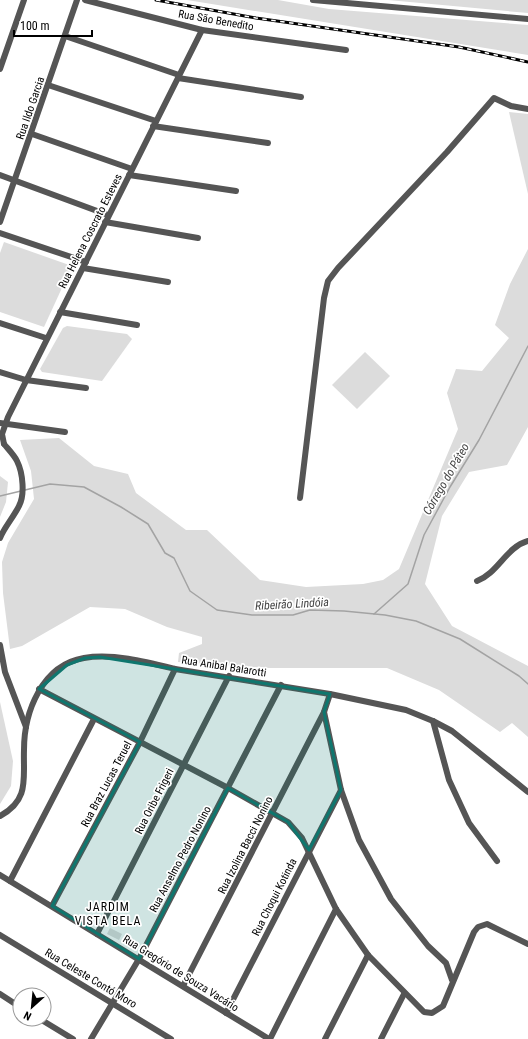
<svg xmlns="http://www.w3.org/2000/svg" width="528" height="1039" viewBox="0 0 528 1039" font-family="'Roboto Condensed',sans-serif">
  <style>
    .green { fill: #dcdcdc }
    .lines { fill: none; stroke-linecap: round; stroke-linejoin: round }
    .stream { stroke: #a3a3a3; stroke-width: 1.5 }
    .minor { stroke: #555; stroke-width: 6 }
    .rail-casing { stroke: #000; stroke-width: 3 }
    .rail { stroke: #fff; stroke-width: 1.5; stroke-dasharray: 4.5; stroke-linecap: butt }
    .marked { fill: #0f766e; fill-opacity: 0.2; stroke: #0f766e; stroke-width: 3; stroke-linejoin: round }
    .labels { text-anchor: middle; stroke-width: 3.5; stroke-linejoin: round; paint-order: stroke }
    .street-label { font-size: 11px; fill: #000; stroke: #fff }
    .water-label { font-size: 12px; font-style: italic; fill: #444; stroke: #fff }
    .neighbourhood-label { font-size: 12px; letter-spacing: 1px; fill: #000; stroke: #fff }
  </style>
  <rect width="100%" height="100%" fill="#fff"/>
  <g class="green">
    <path d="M187 0H278L329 9 528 25V55Z"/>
    <path d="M388 0H528V13Z"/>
    <path d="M509 112 528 114V194Z"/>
    <path d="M4 242 72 266 44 327 0 312V253Z"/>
    <path d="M528 249V427L507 465 469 472 442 516 425 584 452 626 528 666V737L512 723 500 732 439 690 387 668H269L178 662 179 653 202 644V637L167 627 125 609 90 607 22 646 10 649 3 593 2 562 8 543 34 499 31 471 20 440 59 438 94 466 128 474 136 493 186 530H207L260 580 306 587 363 584 383 580 399 569 458 429 447 393 456 369 482 371 509 338 495 325 510 284Z"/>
    <path d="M67 326 127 334 132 339 102 381 42 372 40 369 63 328Z"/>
    <path d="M365 352 390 376 357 409 332 385Z"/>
    <path d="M0 476 8 482 6 502 0 517Z"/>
    <path d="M0 702 13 761 11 786 0 804Z"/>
    <path d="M110 928 122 934 119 940 107 934Z"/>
    <path d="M195 980 208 986 205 992 192 986Z"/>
  </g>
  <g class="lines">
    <g class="stream">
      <path d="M25 490 50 484 84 487 121 507 148 524 165 553 174 558 190 591 217 610 252 615H293L310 610 344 611 385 615 416 621 460 639 519 676 528 684"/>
      <path d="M0 496 21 491"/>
      <path d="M374 614 408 584 424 535 450 487 479 440 528 346"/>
    </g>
    <g class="minor">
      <path d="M85 0 202 30 346 50"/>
      <path d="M313 0 528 19"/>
      <path d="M65 36 179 75"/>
      <path d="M0 69 24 0"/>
      <path d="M178 78 301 97"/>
      <path d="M48 85 156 121"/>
      <path d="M153 126 268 143"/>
      <path d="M32 134 132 169"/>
      <path d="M0 175 108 215"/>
      <path d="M129 175 236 191"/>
      <path d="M0 222 77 0"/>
      <path d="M105 222 198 238"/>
      <path d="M0 233 86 262"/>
      <path d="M83 268 168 282"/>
      <path d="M60 312 137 325"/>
      <path d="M0 323 46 338"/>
      <path d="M0 372 26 380 86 388"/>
      <path d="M0 423 65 432"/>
      <path d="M4 444 2 434 8 417 202 30"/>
      <path d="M300 498 324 298 328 281 338 268 447 152 494 98 511 106 528 109"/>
      <path d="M0 538C5 526 13 518 19 506 25 495 23 473 17 461 14 455 8 449 4 444"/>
      <path d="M477 581C498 573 506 547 528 541"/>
      <path d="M0 645 5 672 26 727"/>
      <path d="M39 689 228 788 288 822 302 838 336 909 368 955 424 1012 432 1013 443 1006 474 932 478 927 487 924 528 944"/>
      <path d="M330 694 324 712 341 790 359 840 391 899 428 946 446 963 452 980"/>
      <path d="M433 721 449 780 469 823 497 861"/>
      <path d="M0 816C30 800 23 778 24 750 24 712 42 665 84 658 113 653 147 662 175 669L330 694 406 710 433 721 452 731 528 792"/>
      <path d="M0 875 269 1039"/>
      <path d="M10 881 94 719"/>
      <path d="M52 906 140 742 175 669"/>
      <path d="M97 934 229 676"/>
      <path d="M0 935 171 1039"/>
      <path d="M183 986 324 712"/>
      <path d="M0 994 20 1007"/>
      <path d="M226 1013 341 790"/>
      <path d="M40 1019 73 1039"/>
      <path d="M91 1039 139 959 281 685"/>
      <path d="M270 1039 336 909"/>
      <path d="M325 1039 368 955"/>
      <path d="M381 1039 404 994"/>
    </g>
    <defs>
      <path id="rail" d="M156 0 256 18 459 47 528 62"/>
    </defs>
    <use href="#rail" class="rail-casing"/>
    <use href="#rail" class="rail"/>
  </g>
  <path class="marked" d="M100 657 330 694 324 712 341 790 309 850 288 822 228 788 139 959 52 906 140 742 39 689 67 665 85 658Z"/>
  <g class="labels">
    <g class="street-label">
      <text transform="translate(216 20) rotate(10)" y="4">Rua São Benedito</text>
      <text transform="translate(30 108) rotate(-71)" y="4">Rua Ildo Garcia</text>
      <text transform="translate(90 231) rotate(-63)" y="4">Rua Helena Coscrato Esteves</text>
      <text transform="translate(224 666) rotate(9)" y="4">Rua Anibal Balarotti</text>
      <text transform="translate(106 784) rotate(-62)" y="4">Rua Braz Lucas Teruel</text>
      <text transform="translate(154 801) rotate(-63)" y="4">Rua Oribe Frigeri</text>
      <text transform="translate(245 845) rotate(-63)" y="4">Rua Izolina Bacci Nonino</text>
      <text transform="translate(180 859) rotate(-62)" y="4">Rua Anselmo Pedro Nonino</text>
      <text transform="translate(274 897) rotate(-63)" y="4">Rua Choqui Kotinda</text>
      <text transform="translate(181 973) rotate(32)" y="4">Rua Gregório de Souza Vacário</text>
      <text transform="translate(91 978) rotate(31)" y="4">Rua Celeste Contó Moro</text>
    </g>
    <g class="water-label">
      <text transform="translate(446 479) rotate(-60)" y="4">Córrego do Páteo</text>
      <text transform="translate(292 604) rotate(-3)" y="4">Ribeirão Lindóia</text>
    </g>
    <g class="neighbourhood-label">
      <text x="108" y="911">JARDIM<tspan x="108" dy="14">VISTA BELA</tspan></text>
    </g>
  </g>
  <g transform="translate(32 1007) rotate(207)"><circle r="19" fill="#ffffff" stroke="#999999"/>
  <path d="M0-3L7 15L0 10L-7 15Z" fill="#000000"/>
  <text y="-6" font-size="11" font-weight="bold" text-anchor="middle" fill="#000000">N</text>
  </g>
  <path d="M14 30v6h78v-6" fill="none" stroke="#000000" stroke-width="2"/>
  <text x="20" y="30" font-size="12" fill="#000000" stroke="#ffffff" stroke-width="3" paint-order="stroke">100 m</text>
</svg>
